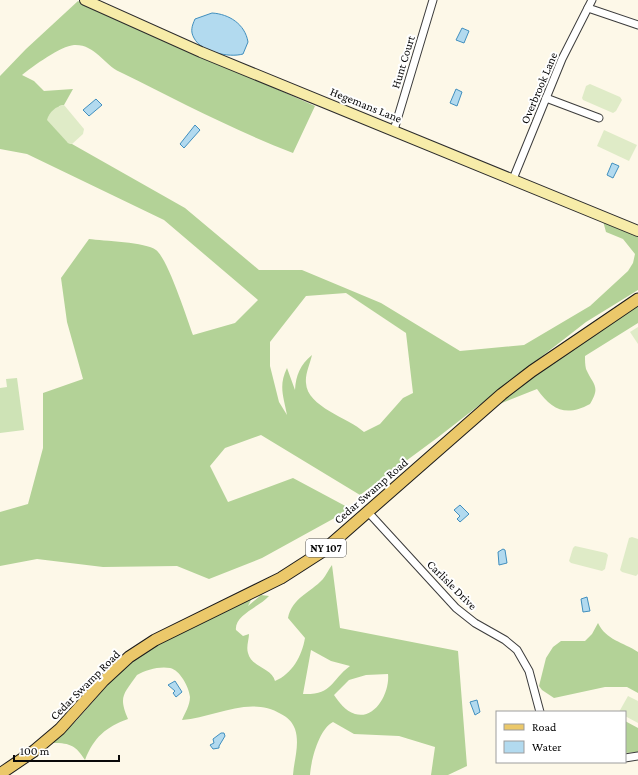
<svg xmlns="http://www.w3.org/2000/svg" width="638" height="775" viewBox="0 0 638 775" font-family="'Crimson Pro',serif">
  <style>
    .green { fill: #cee3b6 }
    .forest { fill: #b3d297; fill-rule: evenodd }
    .pitch { fill: #dfebc7 }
    .water { fill: #b2daef; stroke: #418fbe }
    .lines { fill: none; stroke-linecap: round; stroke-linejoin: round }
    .street-casing { stroke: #3c3c3c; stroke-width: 9 }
    .secondary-casing { stroke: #2b2b2b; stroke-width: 12 }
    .primary-casing { stroke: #1a1a1a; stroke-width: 13 }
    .street { stroke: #fff; stroke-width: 7 }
    .secondary { stroke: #f7eca9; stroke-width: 10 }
    .primary { stroke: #ebc86a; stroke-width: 11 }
    .labels { text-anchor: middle; stroke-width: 4; stroke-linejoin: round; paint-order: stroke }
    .shield { fill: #fff; stroke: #535353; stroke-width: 1 }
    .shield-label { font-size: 11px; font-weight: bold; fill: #090909 }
    .street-label { font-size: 12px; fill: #090909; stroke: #fff }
  </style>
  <rect width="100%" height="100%" fill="#fdf8e8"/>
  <path class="green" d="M17 378 24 430 0 433V388L7 387 6 379Z"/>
  <g class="forest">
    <path d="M78 1 315 106 293 153C233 130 177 100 120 72 103 64 95 44 74 45 61 46 33 66 22 75L34 81 44 91 73 89 64 105 59 106 68 143 72 144 185 208 259 270H302L381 303 460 351 524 345 590 306 628 271 633 263 635 254 623 239 606 232 603 221 638 229V290L586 322 437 438 360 495 261 435 225 448 210 466 228 502 293 478 351 509 262 558 209 579 177 566 103 567 37 559 0 566V512L28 504 43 448V393L83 379 67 322 61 278 89 239C103 241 146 242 156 250 168 259 187 319 193 335L235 323 258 300 164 220 27 154 0 149V76L26 49ZM346 293 406 333 413 393 403 398 380 424 364 432C349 418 307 407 306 383 305 374 310 364 312 355 300 365 296 375 295 390L287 368C278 386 284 398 287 415L279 402 270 366V342L306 296Z"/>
    <path d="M638 299V323L585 356C585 360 585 365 586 369 593 385 601 386 590 404 566 417 552 410 537 389L482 411Z"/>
    <path d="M332 565 340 628 458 651 467 766 448 775H431L435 747 399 736 354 734 333 722C319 729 311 760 310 775H293C294 760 300 744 295 729 292 721 287 717 281 714 249 695 214 718 182 720 185 713 190 705 190 697 189 687 180 670 170 668 159 666 146 670 137 675 124 694 118 696 128 719 106 727 94 737 85 760 76 746 71 743 53 743L77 720 125 665 153 645 230 606 252 598 248 606 261 595 269 596C261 606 234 615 236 630L243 636 249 634C249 639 246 647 248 653 251 667 272 668 275 681 292 674 302 656 305 638L288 618C292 598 310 593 323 579 326 575 329 569 332 565ZM311 650 331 661 350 666C330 681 333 695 303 694ZM388 674C390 691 376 720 355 714 345 711 339 702 334 695L349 680 366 675Z"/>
    <path d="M598 623C606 640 623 642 638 652V693L627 687H605L554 698 542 690 539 686 546 658 553 647 561 641H585L592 634Z"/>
    <path d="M625 721 638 728V752L625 753Z"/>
  </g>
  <g class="pitch">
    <path d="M590 84 620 97 622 100 616 111 613 113 583 100 582 98 586 86Z"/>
    <path d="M64 105 84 129 83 134 72 144 68 143 47 120C49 112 56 106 64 105Z"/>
    <path d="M604 130 637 145 629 161 597 146Z"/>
    <path d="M638 327V344L630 332Z"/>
    <path d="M632 537 638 539V574L636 576 622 572 620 570 629 538Z"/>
    <path d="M575 546 606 553 608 555 605 569 602 571 571 563 569 561 573 548Z"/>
    <path d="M628 696 638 701V723L625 716V712H619Z"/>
  </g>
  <g class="water">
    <path d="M212 13C229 14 245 24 248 42L243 54C229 58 201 52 194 38 190 31 192 26 195 19Z"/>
    <path d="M462 28 469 31 464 43 456 40Z"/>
    <path d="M456 89 462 92 457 106 450 103Z"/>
    <path d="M96 99 102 105 89 116 83 110Z"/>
    <path d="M195 125 200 130 184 148 180 144Z"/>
    <path d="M612 163 619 166 613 178 607 175Z"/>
    <path d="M460 505 469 514 460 522 457 519 460 516 454 510Z"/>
    <path d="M503 549 505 550 507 563 499 565 498 552Z"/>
    <path d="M587 597 590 611 583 612 581 599Z"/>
    <path d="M175 681 182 692 176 697 173 693 175 691 168 685Z"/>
    <path d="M477 700 480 712 475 715 470 702Z"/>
    <path d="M221 733H224L225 736 219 746V748L213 749 210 745 214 743 213 739Z"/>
  </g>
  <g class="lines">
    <defs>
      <g id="street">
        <path d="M588 8 638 25"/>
        <path d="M546 98 599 118"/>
        <path d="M394 130 433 0"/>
        <path d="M513 179 562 59 592 0"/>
        <path d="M368 512 456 608 475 623 505 640 517 650 529 671 540 712"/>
        <path d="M625 758 638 756"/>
      </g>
      <path id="secondary" d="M85 0 201 52 638 231"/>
      <path id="primary" d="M0 774 34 751 60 729 103 681 129 657 155 640 281 578 323 551 502 394 532 371 638 299"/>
    </defs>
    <use href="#street" class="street-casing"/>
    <use href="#secondary" class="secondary-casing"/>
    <use href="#primary" class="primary-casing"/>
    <use href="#street" class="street"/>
    <use href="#secondary" class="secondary"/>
    <use href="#primary" class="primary"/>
  </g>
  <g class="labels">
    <rect class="shield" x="306" y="539" width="40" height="18" rx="3"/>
    <g class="shield-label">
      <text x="326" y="552">NY 107</text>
    </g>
    <g class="street-label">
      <text transform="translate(403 62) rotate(-73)" y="4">Hunt Court</text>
      <text transform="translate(539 88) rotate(-67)" y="4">Overbrook Lane</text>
      <text transform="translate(366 105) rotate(22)" y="4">Hegemans Lane</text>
      <text transform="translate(371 491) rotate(-41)" y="4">Cedar Swamp Road</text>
      <text transform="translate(452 585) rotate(45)" y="4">Carlisle Drive</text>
      <text transform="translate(85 685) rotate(-45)" y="4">Cedar Swamp Road</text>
    </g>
  </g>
  <rect x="496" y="711" width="130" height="52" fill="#ffffff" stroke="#9d9d9d"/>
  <rect x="504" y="724" width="20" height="6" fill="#ebc86a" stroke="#9d9d9d"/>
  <text x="532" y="731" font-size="12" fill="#090909">Road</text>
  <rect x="504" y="741" width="20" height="12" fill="#b2daef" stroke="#9d9d9d"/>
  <text x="532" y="751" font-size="12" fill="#090909">Water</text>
  <path d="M14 755v6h105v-6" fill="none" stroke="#090909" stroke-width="2"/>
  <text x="20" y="755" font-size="12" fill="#090909" stroke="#ffffff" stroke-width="3" paint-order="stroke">100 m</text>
</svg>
